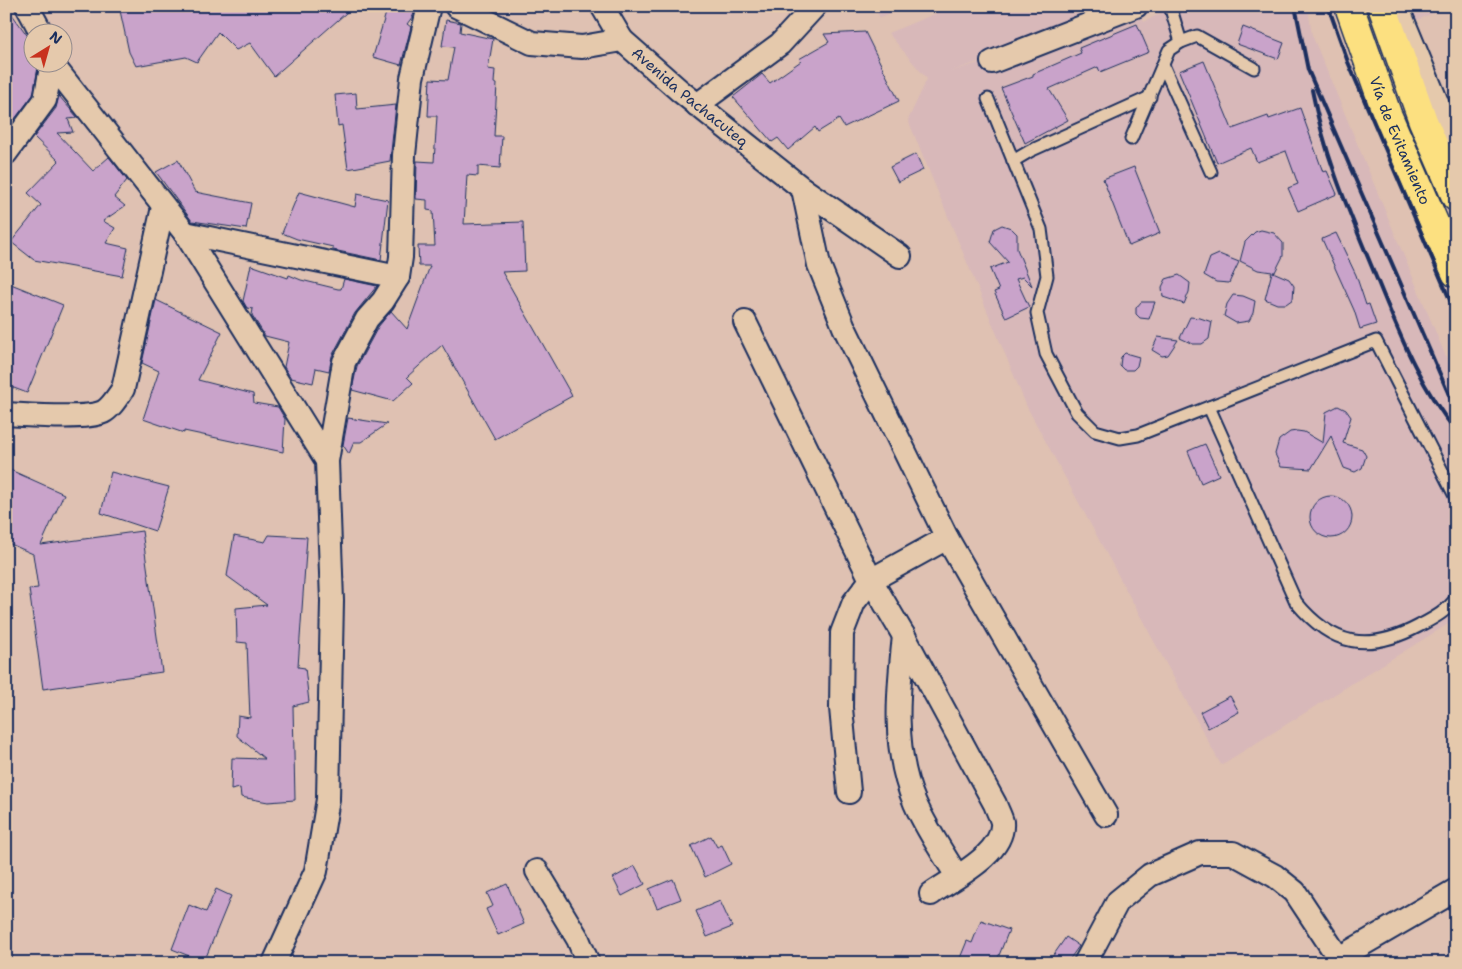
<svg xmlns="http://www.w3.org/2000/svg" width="1462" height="969" viewBox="0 0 1462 969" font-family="'Shantell Sans',sans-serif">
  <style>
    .built { fill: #d8b8b9 }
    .building { fill: #c9a3ca; stroke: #1b2f5e }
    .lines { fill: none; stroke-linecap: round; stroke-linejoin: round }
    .service-casing { stroke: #1b2f5e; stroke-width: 15 }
    .minor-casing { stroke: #1b2f5e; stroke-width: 26 }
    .trunk-casing { stroke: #1b2f5e; stroke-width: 31 }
    .service { stroke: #e5c9ac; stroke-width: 11 }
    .minor { stroke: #e5c9ac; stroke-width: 22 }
    .trunk { stroke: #fce080; stroke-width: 28 }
    .rail { stroke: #1b2f5e; stroke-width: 4 }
    .labels { text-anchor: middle; stroke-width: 4.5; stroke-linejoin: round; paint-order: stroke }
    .street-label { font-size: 15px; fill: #1b2f5e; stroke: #e5c9ac }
  </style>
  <rect width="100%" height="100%" fill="#dfc1b2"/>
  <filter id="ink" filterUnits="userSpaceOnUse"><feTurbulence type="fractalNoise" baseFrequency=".02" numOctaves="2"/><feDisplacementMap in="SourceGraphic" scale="10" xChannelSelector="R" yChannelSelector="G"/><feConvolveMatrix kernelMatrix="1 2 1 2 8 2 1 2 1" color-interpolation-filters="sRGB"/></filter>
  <g filter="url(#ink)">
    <g class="built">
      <path d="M629 6H810L631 11Z"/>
      <path d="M872 6H917L880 17Z"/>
      <path d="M954 6H1133L950 72 1139 11 1144 22 1175 6H1281V10L1308 8 1312 35 1456 381V619L1221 765 1027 407 908 120 927 79 888 33Z"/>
      <path d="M1404 6H1449L1411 23Z"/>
    </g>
    <g class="building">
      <path d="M6 6 32 42V62H39L33 95 14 120 6 111Z"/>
      <path d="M119 6H354L274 76 250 43 236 50 218 32 197 62 186 57 136 66 129 52Z"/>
      <path d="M388 6H415L413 16 407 24 411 27 401 65 373 57Z"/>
      <path d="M446 20 461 23 460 32 493 39 488 69 495 70 494 83 497 84 494 136H502L500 168 478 166V176L467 175 464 224 523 222 525 271 502 272 572 396 495 439 442 345 407 377 413 383 393 401 352 390 357 366 378 327 391 311 407 329 430 266H419L418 246H435L433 211 427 210V200L416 199 417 161 434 162 437 116H428L430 79 448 80 454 47 442 46Z"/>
      <path d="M1137 24 1149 52 1100 72 1098 67 1049 89 1068 120 1025 143 1001 88 1033 76V74L1081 53 1079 48Z"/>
      <path d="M1243 27 1284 43 1278 59 1237 44Z"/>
      <path d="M865 32 899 101 844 127 839 119 818 132 815 127 788 150 778 138 772 142 733 97 762 74 770 83 801 61 799 59 829 42 824 34Z"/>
      <path d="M1204 61 1232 129 1268 116 1269 119 1300 108 1323 172 1327 171 1337 194 1298 211 1288 188 1298 184 1286 151 1257 162 1251 148 1217 163 1179 71Z"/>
      <path d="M356 93 357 109 396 105 390 161 348 169 342 125 338 126 335 95Z"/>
      <path d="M59 96 78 118 68 119 73 132 57 133 93 171 109 157 127 180 114 197 125 206 103 221 115 228 106 243 128 248 122 276 34 260 11 242 41 205 28 193 59 161 34 137 56 108Z"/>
      <path d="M916 154 923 170 898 182 890 167Z"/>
      <path d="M178 160 195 192 251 203 246 229 192 221 156 172Z"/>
      <path d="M1134 167 1160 233 1129 246 1103 179Z"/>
      <path d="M299 192 355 207 357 194 388 200 381 260 333 250V247L297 239 282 233Z"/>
      <path d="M1002 225 1011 228 1017 234V249L1032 286 1023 277 1016 279 1029 307 1006 318 994 292 999 290 990 269 1008 262 990 242 994 229Z"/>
      <path d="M1261 230 1274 233 1283 243V256L1275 272H1273L1289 279 1294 286 1293 299 1286 304H1277L1265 299 1272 272 1258 270 1240 261 1245 242 1255 232Z"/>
      <path d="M1336 233 1356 275 1366 305 1369 304 1376 324 1360 329 1354 310 1322 239Z"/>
      <path d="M1219 254 1239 262 1229 283 1216 282 1204 275 1210 258Z"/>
      <path d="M251 265 288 278 289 275 301 280 338 289H341L344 279 377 286 355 313 332 356 329 371 316 368 313 383 291 378 284 367 289 342 265 336 252 315 253 309 247 308 243 301Z"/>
      <path d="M1179 275 1190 283 1189 292 1184 304 1163 297 1162 287 1166 279Z"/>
      <path d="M11 284 63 305 27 393 6 385V297Z"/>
      <path d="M1233 295 1243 296 1255 301 1253 313 1249 321 1236 323 1224 316 1227 304Z"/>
      <path d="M156 300 222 332 198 380 253 394 254 403 278 407 285 419 283 452 184 431V433L143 419 159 371 142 363Z"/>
      <path d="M1141 302H1155L1149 319 1140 318 1136 314V308Z"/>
      <path d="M1190 317 1200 318 1212 322 1209 339 1202 344H1193L1180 338Z"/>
      <path d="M1158 337 1178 340 1168 355 1162 356 1152 350Z"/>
      <path d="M1125 353 1139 357 1137 366 1133 370H1124L1120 366 1121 357Z"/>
      <path d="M1338 406 1346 410 1351 417 1343 443 1362 449 1366 456 1362 468 1355 472 1344 468 1331 436 1311 469 1281 467 1275 454 1279 440 1290 432 1297 431 1304 432 1323 443 1326 412Z"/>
      <path d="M348 418 387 424 361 442H354L349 454 343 445Z"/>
      <path d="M1205 444 1219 475 1201 483 1188 451Z"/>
      <path d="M6 468 64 494 41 545 142 531 162 672 43 689 29 589 38 588 33 554 6 542Z"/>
      <path d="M111 472 169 487 155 531 101 513Z"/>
      <circle cx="1331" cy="517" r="21"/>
      <path d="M269 535 307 537 298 667 305 668 309 702 293 706 295 800 268 802 241 797 240 788 231 790 232 758 265 759 237 736 238 716 250 718 247 643 237 642 236 608 267 605 227 576 234 536 265 542Z"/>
      <path d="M1230 696 1239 712 1208 728 1200 712Z"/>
      <path d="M711 836 717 847 722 845 731 864 705 877 691 846Z"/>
      <path d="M635 866 645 884 622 896 613 878Z"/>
      <path d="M673 879 681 899 657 908 649 889Z"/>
      <path d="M507 884 524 924 498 935 486 909 493 906 487 893Z"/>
      <path d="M216 889 231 896 204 962 172 949 189 905 206 912Z"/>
      <path d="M720 901 732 927 707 937 696 911Z"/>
      <path d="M981 920 1009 930 996 963H958L967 941 972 943Z"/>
      <path d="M1066 937 1079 946 1067 963H1048Z"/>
    </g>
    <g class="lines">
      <defs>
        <g id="service">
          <path d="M1170 6 1181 42"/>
          <path d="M1163 65 1211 172"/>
          <path d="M988 99 1041 229 1047 276 1037 313 1046 354 1077 413 1095 431 1120 438 1138 435 1376 341 1456 498"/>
          <path d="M1131 139 1169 50 1181 42 1197 36 1254 68"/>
          <path d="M1013 161 1030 151 1150 97"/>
          <path d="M1209 407 1296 602C1332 646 1368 653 1419 626 1432 619 1448 611 1456 598"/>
        </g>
        <g id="minor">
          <path d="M27 6 41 32"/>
          <path id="s1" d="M456 6 532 43 582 47 622 40 680 91 803 189 900 256"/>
          <path d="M602 6 622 40"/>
          <path d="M1397 6 1456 148"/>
          <path d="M992 62 1136 6"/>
          <path d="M53 65 185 233 327 461"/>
          <path d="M697 105 780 44 815 6"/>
          <path d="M6 153 45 100 52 62"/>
          <path d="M803 189 819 265 844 327 947 538 1106 815"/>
          <path d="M185 233 398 277"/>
          <path d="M745 322 871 580 904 636 995 804C997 810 1001 817 1002 822 1005 854 953 878 931 894"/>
          <path d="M6 414C28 415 85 420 103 412 111 408 118 396 123 389L163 207"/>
          <path d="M904 636C898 691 892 750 915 803 926 828 942 852 957 876"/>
          <path d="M849 792 841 708 842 633 854 602 871 580 947 538"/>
          <path d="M537 871 578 939 588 963"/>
          <path d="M1339 958 1456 890"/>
          <path d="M274 963 316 871 328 799 332 601 327 461 344 362 367 319 383 301 398 277 401 257 404 155 412 78 429 6"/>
          <path d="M1085 963 1118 901 1150 875 1200 853H1233L1275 876 1295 892 1342 963"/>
        </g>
        <g id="trunk">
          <path id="s2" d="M1349 6 1387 114 1456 273"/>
          <path d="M1382 6 1423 121 1456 197"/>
        </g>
      </defs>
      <use href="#service" class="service-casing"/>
      <use href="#minor" class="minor-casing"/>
      <use href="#trunk" class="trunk-casing"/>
      <use href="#service" class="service"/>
      <use href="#minor" class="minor"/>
      <use href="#trunk" class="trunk"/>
      <g class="rail">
        <path d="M1295 6 1308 70 1456 411"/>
        <path d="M1328 6 1348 62 1456 314"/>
        <path d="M1312 90C1325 158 1350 214 1376 277 1398 330 1419 386 1456 431"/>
      </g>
    </g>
  </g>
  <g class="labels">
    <g class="street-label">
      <text dy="5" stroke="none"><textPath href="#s1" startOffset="264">Avenida Pachacuteq</textPath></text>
      <text dy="5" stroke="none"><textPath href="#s2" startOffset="144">Vía de Evitamiento</textPath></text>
    </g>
  </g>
  <rect width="1462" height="969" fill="none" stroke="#e5c9ac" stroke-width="25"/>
  <rect x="12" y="12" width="1437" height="944" fill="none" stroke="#1b2f5e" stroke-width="2" filter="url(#ink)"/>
  <g transform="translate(48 48) rotate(37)"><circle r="24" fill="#e5c9ac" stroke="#948b8d"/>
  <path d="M0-4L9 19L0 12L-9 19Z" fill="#c8321e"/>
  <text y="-8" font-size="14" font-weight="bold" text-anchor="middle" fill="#1b2f5e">N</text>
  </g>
</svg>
